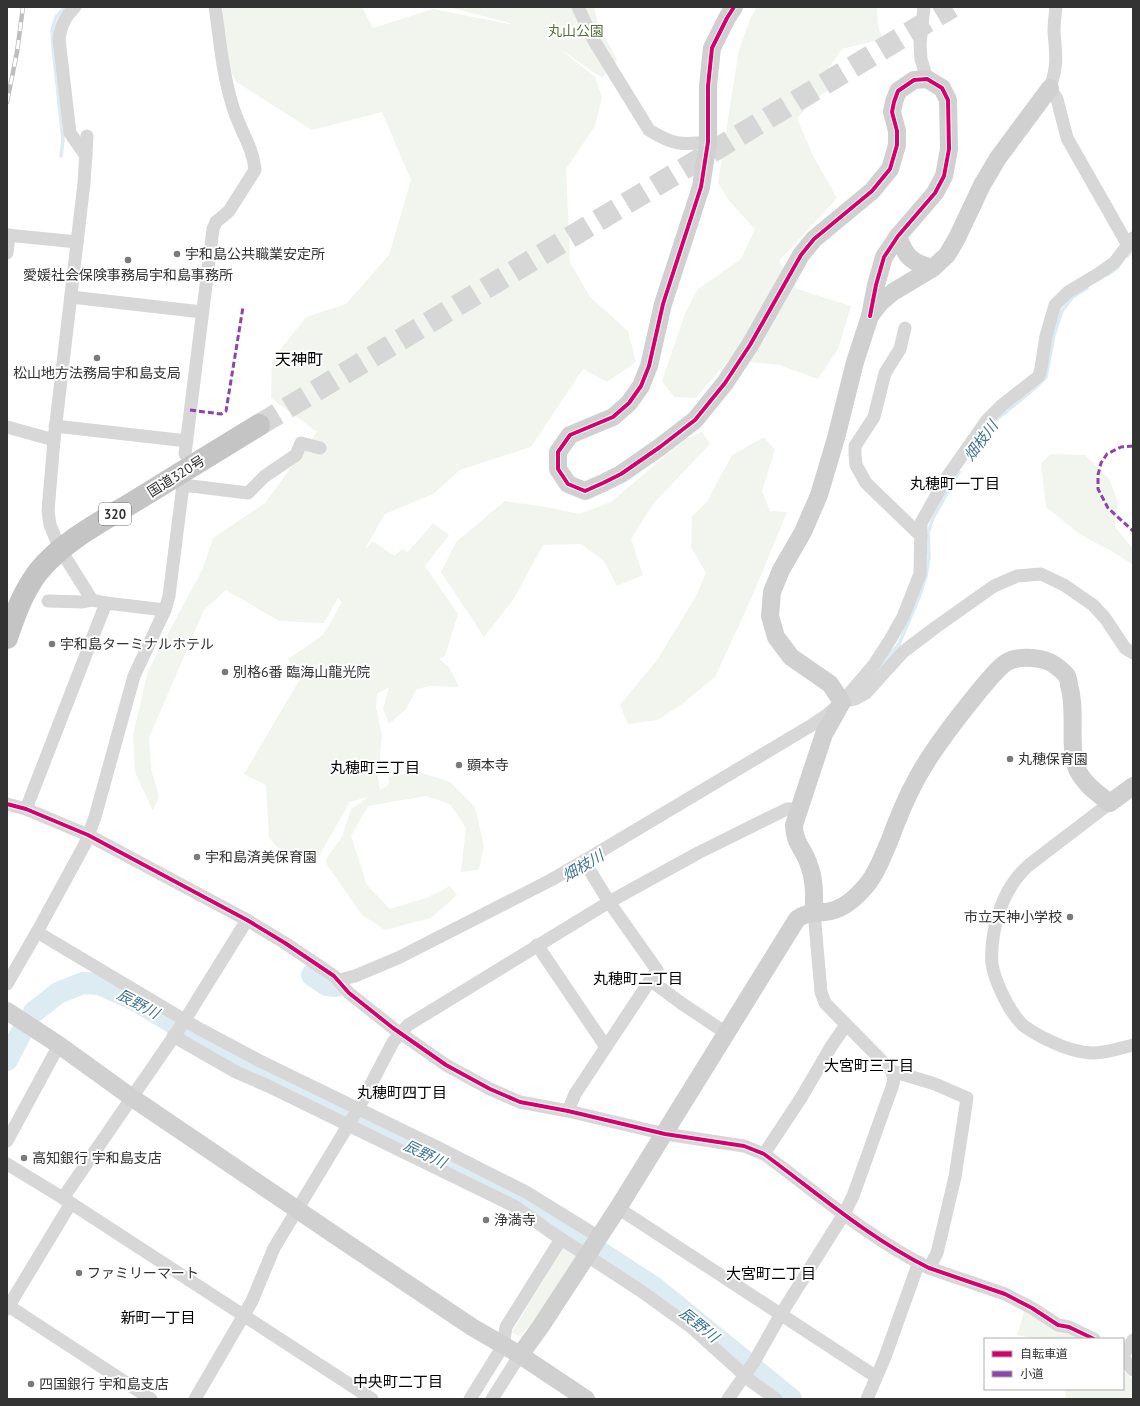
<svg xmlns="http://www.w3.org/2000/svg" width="1140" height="1406" viewBox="0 0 1140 1406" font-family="'PT Sans','Noto Sans JP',sans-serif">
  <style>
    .green { fill: #f1f5ed }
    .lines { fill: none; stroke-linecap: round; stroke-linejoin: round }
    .stream { stroke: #ddebf3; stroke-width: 3.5 }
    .river { stroke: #ddebf3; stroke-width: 22 }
    .highway-tunnel { stroke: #d6d6d6; stroke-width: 22; stroke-dasharray: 22 11; stroke-linecap: butt }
    .street { stroke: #d7d7d7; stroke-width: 13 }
    .secondary { stroke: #d0d0d0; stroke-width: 18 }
    .highway { stroke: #c4c4c4; stroke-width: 22 }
    .rail-casing { stroke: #bebebe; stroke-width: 4.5 }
    .rail { stroke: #fff; stroke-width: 3; stroke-dasharray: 9; stroke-linecap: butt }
    .quiet { stroke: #8e44ad; stroke-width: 3; stroke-dasharray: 6 3; stroke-linecap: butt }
    .cycleway-casing { stroke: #fff; stroke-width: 6 }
    .cycleway { stroke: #d6006c; stroke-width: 4 }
    .poi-dot { fill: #7a7a7a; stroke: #fff; stroke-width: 1.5 }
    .labels { text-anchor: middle; stroke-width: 4; stroke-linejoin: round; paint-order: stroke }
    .shield { fill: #fff; stroke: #707070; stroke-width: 1 }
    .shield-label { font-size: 13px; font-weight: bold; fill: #333 }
    .park-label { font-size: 14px; fill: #56703f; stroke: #fff }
    .poi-label { font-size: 14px; fill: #333; stroke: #fff; text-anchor: start }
    .street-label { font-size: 14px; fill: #333; stroke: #fff }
    .water-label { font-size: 15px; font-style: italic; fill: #3f7597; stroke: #fff }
    .neighbourhood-label { font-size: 15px; fill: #000; stroke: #fff }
    .quarter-label { font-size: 16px; fill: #000; stroke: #fff }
  </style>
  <rect width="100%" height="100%" fill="#fff"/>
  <g class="green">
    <path d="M223 7H362L373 28 433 9 514 25 506 22 448 7H594L598 23 617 60 602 78 560 49 595 77 602 97 595 126 566 169 570 262 590 297 628 331 636 362 607 382 583 369 531 447 460 470 433 494 385 514 365 549 373 541 394 556 402 549 408 552 433 523 449 535 425 566 458 614 445 656 439 659 449 667 459 687 430 686 417 689 406 709 389 724 383 709 389 687 377 694 376 707 382 736 378 778 380 790 389 784 388 777 419 772 450 782 475 807 484 846 479 870 461 872 466 828 450 804 426 796 368 806 351 836 367 885 390 909 426 898 450 886 457 895 431 918 385 930 362 915 327 865 326 859 342 837 351 809 368 797 350 802 319 856 309 861 290 857 277 847 269 838 266 785 244 774 300 679 288 659 323 635 342 602 338 598 324 623 279 621 226 590 204 610 149 738 151 769 159 796 153 811 135 772 133 735 148 671 203 568 213 538 265 503 317 432 271 398 272 360 306 317 346 304 389 255 411 180 382 112 312 130 236 82 216 42Z"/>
    <path d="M757 7H877L878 26 883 39 842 49 829 67 833 88 818 97 797 118 813 156 837 198 779 261 797 289 851 306 838 349 818 379 779 365 728 360 696 398 674 397 662 381 686 311 698 289 741 259 755 229 730 202 718 183 739 49 751 17Z"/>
    <path d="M702 432 710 444 653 504 631 539 643 575 617 586 604 561 581 544 543 545 513 600 484 637 441 572 456 542 505 501 552 508 579 514 611 502 684 440Z"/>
    <path d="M764 437 775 450 762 491 770 511 787 512 752 597 715 677 682 704 658 720 628 724 620 705 657 660 695 598 706 573 691 547 692 516 706 503 732 455Z"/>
    <path d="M1051 454 1085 455 1109 479 1118 502 1115 527 1133 549V565L1115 553 1081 535 1046 507 1041 463Z"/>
    <path d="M563 1248 578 1258 531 1325 519 1336 512 1332Z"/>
    <path d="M1025 1309 1081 1339H1035L1017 1335Z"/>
    <path d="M1123 1370 1133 1380V1396L1130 1399H1065L1066 1389H1123Z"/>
  </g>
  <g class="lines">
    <g class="stream">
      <path d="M61 156 63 140 53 47 52 30 56 17 65 7"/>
      <path d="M1127 256 1133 249"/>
      <path d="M1107 275 1118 267"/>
      <path d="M996 420 1034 389 1046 377 1054 335 1062 311 1073 297 1087 288"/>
      <path d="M879 667 899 644 920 595 926 576 929 558 928 533 933 518 959 472"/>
    </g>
    <g class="river">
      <path d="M312 975 327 985 336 986"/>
      <path d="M34 1012 58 993 83 983 99 984 135 1000 230 1057 526 1204 655 1288 791 1399"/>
      <path d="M7 1060 20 1035"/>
    </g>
    <path class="highway-tunnel" d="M259 425 952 7"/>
    <g class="street">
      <path d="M75 7C65 17 61 25 59 39L70 133 86 156"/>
      <path d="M578 7 593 39 649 130C673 145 681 145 708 142"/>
      <path d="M924 7 920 44 921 59 927 79"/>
      <path d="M1056 7C1055 15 1054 24 1054 32 1056 55 1058 65 1050 88L1057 99 1067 138 1125 240 1129 244"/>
      <path d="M87 136 84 183 54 440 48 511 50 525 60 549 92 600 106 603 165 610"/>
      <path d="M7 235 77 242"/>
      <path d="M7 253 9 235"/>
      <path d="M71 297 202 312"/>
      <path d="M905 328 900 349 885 373 874 417 855 446V454L856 465 866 483 921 536"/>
      <path d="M55 426 187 441"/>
      <path d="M7 427 54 440"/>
      <path d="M185 454 213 229 216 222 229 211 255 170C253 146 238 127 232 104 222 71 220 40 215 7"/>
      <path d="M48 601 83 602 92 600"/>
      <path d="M842 702 855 699 866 693 903 652 936 627 994 586 1017 576 1041 574 1064 585 1093 605 1105 618 1125 648 1133 653"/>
      <path d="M1110 803 1029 865C1012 880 1002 899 996 922 993 935 991 950 992 964 995 982 1010 1014 1024 1026 1031 1031 1039 1036 1048 1040 1062 1047 1078 1053 1094 1053 1107 1053 1121 1048 1133 1045"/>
      <path d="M7 804 26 809 88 835 247 920 285 943 334 976 349 993 393 1028 446 1065 490 1089 520 1102 568 1111 665 1134 744 1146 764 1154C817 1193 869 1238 929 1268L1005 1294 1032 1308 1058 1325 1069 1327 1094 1339"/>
      <path d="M26 809 106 603"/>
      <path d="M584 861 609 902 657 970 606 1047"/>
      <path d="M814 912 821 992 825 1003 892 1071 935 1084 967 1098 955 1177 937 1253 929 1268"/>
      <path d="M247 920 183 1023 63 1198 372 1399"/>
      <path d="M37 932 198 1028 260 1061 437 1147 526 1192 599 1237"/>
      <path d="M537 945 606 1047 575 1094 568 1111"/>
      <path d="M339 980 355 976 398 958 551 880 589 858 812 725 828 714 842 702 873 666 890 640 903 617 920 574 921 523 945 480 987 420 1001 406 1039 376 1041 368 1046 336 1055 305 1068 292 1098 274 1115 262 1133 238"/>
      <path d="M650 980 681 1003 726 1033"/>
      <path d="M7 984 37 932 85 844 95 817 134 676 165 610 169 596 183 485 248 493 265 476 296 455 301 443 320 448"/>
      <path d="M173 1036 236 1072 268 1086 516 1207 552 1233 641 1291 691 1327 752 1382 776 1399"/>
      <path d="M7 1141 59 1045"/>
      <path d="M764 1154 801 1098 832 1045 846 1025"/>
      <path d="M7 1164 63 1198"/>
      <path d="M618 1208 875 1376"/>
      <path d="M7 1305 151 1399"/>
      <path d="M7 1309 71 1203"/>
      <path d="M1123 1355 1133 1340"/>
      <path d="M1123 1358 1133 1370"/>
      <path d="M195 1399 252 1301 274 1248 358 1109 393 1042 408 1025 609 902 698 853 787 809H799"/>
      <path d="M470 1399 503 1346 506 1327 561 1239"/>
      <path d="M492 1399 520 1355"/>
      <path d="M728 1399 754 1362 781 1314 844 1214 853 1196 892 1087 894 1080 892 1071"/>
      <path d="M867 1399 885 1357 919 1262"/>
    </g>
    <g class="secondary">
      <path d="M734 7 727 18 712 48 708 86V142L701 187 663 304 649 366 641 386 629 403 613 417 570 435 558 452V469L568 484 585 491 603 483 621 474 660 447 695 420 725 383 750 345 801 255 814 239 872 191 890 169 897 145V131L892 112 894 102 898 91 914 80 927 79 942 88 948 100 949 149 944 176 935 193 898 236 884 257 876 285 870 316"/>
      <path d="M898 236C905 256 911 263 933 268"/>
      <path d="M814 912C814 896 815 880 809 865 804 849 794 843 794 825L824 734 842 702 830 684 791 657 776 637 770 616 772 592 781 570 803 532 819 495 836 438 855 362 870 316 880 303 893 292 933 268 947 255 957 238 982 185 998 158 1050 88"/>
      <path d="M7 1011 59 1045 131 1097 345 1242 472 1327 520 1355 586 1399"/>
      <path d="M520 1355 541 1326 618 1208 797 919C809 910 818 914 831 911 847 907 859 895 869 882 878 870 883 855 889 842 897 820 906 798 917 778 934 747 957 718 980 690 988 681 997 668 1007 662 1019 655 1046 657 1056 666 1060 669 1065 673 1067 676 1068 679 1069 682 1069 685 1077 712 1068 746 1077 769 1084 784 1097 793 1110 803L1133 786"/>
    </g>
    <path class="highway" d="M7 638C15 614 23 592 38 572 63 541 101 522 135 501 176 476 218 450 259 425"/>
    <defs>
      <path id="rail" d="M7 102 17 52 23 7"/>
    </defs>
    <use href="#rail" class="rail-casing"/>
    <use href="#rail" class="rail"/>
    <g class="quiet">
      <path d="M190 410 221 414 226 411 243 307"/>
      <path d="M1133 446 1121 447 1107 454 1101 463 1098 475V489L1108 508 1133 531"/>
    </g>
    <defs>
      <g id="cycleway">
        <path d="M734 7 727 18 712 48 708 86V142L701 187 663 304 649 366 641 386 629 403 613 417 570 435 558 452V469L568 484 585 491 603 483 621 474 660 447 695 420 725 383 750 345 801 255 814 239 872 191 890 169 897 145V131L892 112 894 102 898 91 914 80 927 79 942 88 948 100 949 149 944 176 935 193 898 236 884 257 876 285 870 316"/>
        <path d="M7 804 26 809 88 835 247 920 285 943 334 976 349 993 393 1028 446 1065 490 1089 520 1102 568 1111 665 1134 744 1146 764 1154C817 1193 869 1238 929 1268L1005 1294 1032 1308 1058 1325 1069 1327 1094 1339"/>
      </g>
    </defs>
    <use href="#cycleway" class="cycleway-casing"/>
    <use href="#cycleway" class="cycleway"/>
  </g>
  <g class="poi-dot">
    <circle cx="177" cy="254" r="4"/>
    <circle cx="128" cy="260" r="4"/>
    <circle cx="97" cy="358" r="4"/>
    <circle cx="52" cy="644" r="4"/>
    <circle cx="225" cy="672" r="4"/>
    <circle cx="1010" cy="759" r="4"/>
    <circle cx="459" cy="765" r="4"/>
    <circle cx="197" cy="857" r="4"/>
    <circle cx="1070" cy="917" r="4"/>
    <circle cx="24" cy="1158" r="4"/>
    <circle cx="486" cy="1220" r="4"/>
    <circle cx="79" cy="1273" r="4"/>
    <circle cx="31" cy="1384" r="4"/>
  </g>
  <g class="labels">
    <rect class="shield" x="99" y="503" width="32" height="22" rx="3"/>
    <g class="shield-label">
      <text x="115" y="519">320</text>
    </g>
    <g class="park-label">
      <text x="576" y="36">丸山公園</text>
    </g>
    <g class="poi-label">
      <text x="185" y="259">宇和島公共職業安定所</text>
      <text x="128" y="280" text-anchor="middle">愛媛社会保険事務局宇和島事務所</text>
      <text x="97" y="378" text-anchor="middle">松山地方法務局宇和島支局</text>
      <text x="60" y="649">宇和島ターミナルホテル</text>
      <text x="233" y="677">別格6番 臨海山龍光院</text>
      <text x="1018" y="764">丸穂保育園</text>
      <text x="467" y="770">顕本寺</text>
      <text x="205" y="862">宇和島済美保育園</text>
      <text x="1062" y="922" text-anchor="end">市立天神小学校</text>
      <text x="32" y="1163">高知銀行 宇和島支店</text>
      <text x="494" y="1225">浄満寺</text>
      <text x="87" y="1278">ファミリーマート</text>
      <text x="39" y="1389">四国銀行 宇和島支店</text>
    </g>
    <g class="street-label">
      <text transform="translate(176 476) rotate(-32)" y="5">国道320号</text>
    </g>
    <g class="water-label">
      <text transform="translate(981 441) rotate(-53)" y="5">畑枝川</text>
      <text transform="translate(583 866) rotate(-31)" y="5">畑枝川</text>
      <text transform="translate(138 1004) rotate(28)" y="5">辰野川</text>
      <text transform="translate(425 1154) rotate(26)" y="5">辰野川</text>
      <text transform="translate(699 1325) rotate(39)" y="5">辰野川</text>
    </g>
    <g class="neighbourhood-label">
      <text x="955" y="489">丸穂町一丁目</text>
      <text x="375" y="773">丸穂町三丁目</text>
      <text x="638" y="984">丸穂町二丁目</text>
      <text x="869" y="1071">大宮町三丁目</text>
      <text x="402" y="1098">丸穂町四丁目</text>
      <text x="771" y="1279">大宮町二丁目</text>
      <text x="158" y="1323">新町一丁目</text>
      <text x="398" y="1387">中央町二丁目</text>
    </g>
    <g class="quarter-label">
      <text x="299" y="365">天神町</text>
    </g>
  </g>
  <rect width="1140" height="1406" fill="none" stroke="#333333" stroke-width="16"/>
  <rect x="984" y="1338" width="140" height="52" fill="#ffffff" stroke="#adadad"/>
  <rect x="992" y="1351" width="20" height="6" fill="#d6006c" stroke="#adadad"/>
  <text x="1020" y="1358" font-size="12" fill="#333333">自転車道</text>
  <rect x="992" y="1371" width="20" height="6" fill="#8e44ad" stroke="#adadad"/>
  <text x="1020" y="1378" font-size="12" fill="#333333">小道</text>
</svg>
